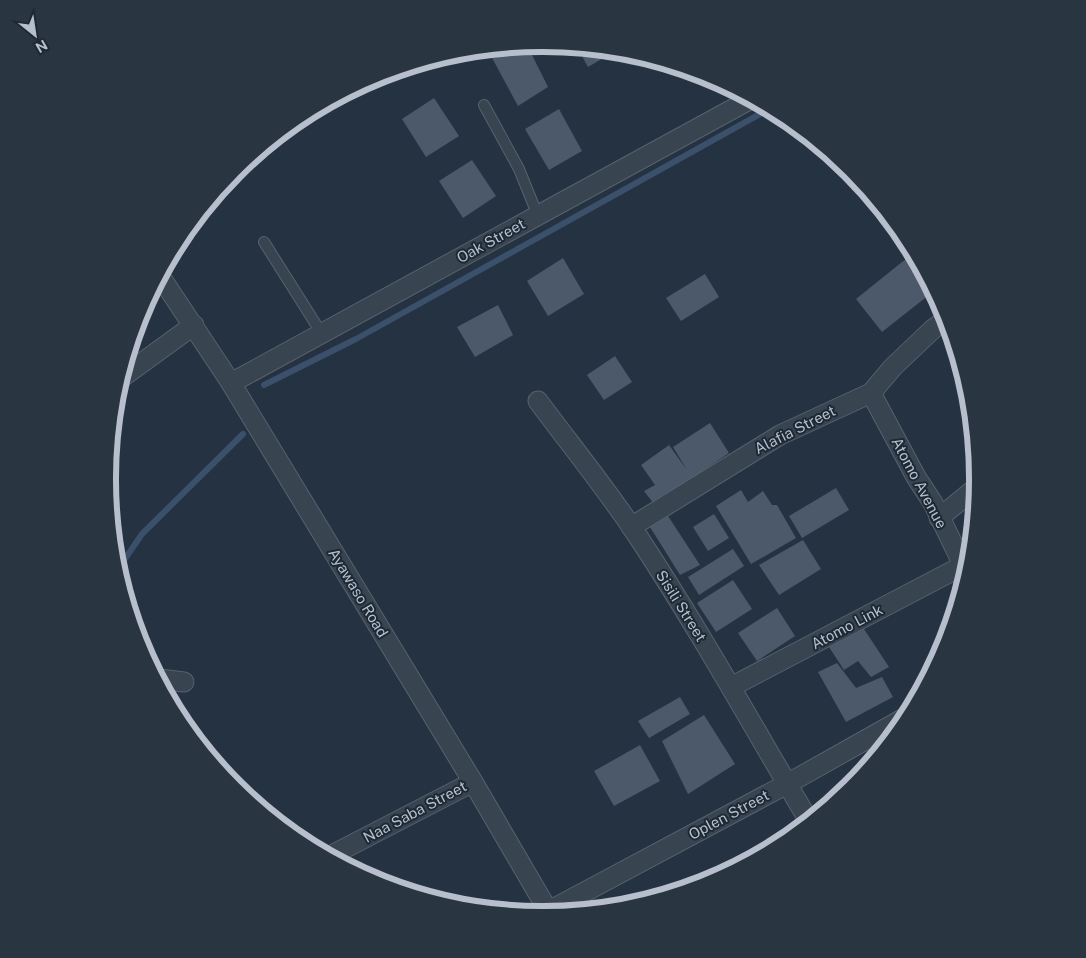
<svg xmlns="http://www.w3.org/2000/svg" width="1086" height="958" viewBox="0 0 1086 958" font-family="'Public Sans',sans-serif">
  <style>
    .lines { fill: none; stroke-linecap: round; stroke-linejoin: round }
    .stream { stroke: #3a506b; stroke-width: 6 }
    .building { fill: #4b596b }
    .service-casing { stroke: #57626e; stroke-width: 12 }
    .minor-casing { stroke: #57626e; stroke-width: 21 }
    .service { stroke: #394451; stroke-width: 10 }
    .minor { stroke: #394451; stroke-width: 19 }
    .labels { text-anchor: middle; stroke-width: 4; stroke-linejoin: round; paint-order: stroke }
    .street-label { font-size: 15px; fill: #b6bfcb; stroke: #1e2936 }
    .rim { fill: none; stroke: #b6bfcb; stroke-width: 6 }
  </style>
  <rect width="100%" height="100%" fill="#253242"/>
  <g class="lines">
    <g class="stream">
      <path d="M264 385 356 339 769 109"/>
      <path d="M118 569 142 534 243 434"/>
      <path d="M130 610 147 641 149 661"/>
    </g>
  </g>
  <g class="building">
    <path d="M527 45 548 87 518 106 490 54 500 48Z"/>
    <path d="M577 47 610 50 612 53 588 67Z"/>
    <path d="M434 98 459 136 426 157 402 119Z"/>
    <path d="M559 109 582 151 549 170 525 129Z"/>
    <path d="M472 160 496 196 463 218 439 181Z"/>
    <path d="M912 254 918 262 934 291 882 332 856 299Z"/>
    <path d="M563 258 584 294 548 316 527 281Z"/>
    <path d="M705 274 719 297 681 321 666 298Z"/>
    <path d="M498 305 513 335 475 357 457 327Z"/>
    <path d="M615 356 632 382 604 400 587 375Z"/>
    <path d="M710 423 729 453 654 504 644 491 655 485 641 465 669 445 687 470 673 447Z"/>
    <path d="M836 488 849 510 802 538 789 516Z"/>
    <path d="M741 490 748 502 763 491 772 505H777L796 538 751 564 716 506Z"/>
    <path d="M714 514 729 538 708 551 693 527Z"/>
    <path d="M668 516 700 565 680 575 650 527Z"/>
    <path d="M803 540 821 569 779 595 759 565Z"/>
    <path d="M733 549 744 566 699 595 688 577Z"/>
    <path d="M733 580 752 609 716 632 697 603Z"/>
    <path d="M777 608 795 636 757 661 738 633Z"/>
    <path d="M862 626 889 667 871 677 858 661 844 670 829 647Z"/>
    <path d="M837 663 856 688 882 677 893 697 846 722 818 672Z"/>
    <path d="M680 697 690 714 649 738 638 721Z"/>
    <path d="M704 715 735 764 688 794 662 741Z"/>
    <path d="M640 745 660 781 614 806 594 771Z"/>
  </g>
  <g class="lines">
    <defs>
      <g id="service">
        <path d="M484 105 519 169 538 216"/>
        <path d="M264 242 322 334"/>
      </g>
      <g id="minor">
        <path d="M160 276 231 383 473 782 550 914"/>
        <path d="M121 378 194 325"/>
        <path d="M231 383 751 99"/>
        <path d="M871 393 916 477 933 503 967 573"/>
        <path d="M538 401C570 444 603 485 633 529 696 624 751 723 809 821"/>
        <path d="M939 518 978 486"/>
        <path d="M631 527 780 435 871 393 893 367 933 329 947 319"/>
        <path d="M159 679 184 682"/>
        <path d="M731 687 962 566"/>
        <path d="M330 856 473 782"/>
        <path d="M549 911 787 784 908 716"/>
      </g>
    </defs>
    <use href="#service" class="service-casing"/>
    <use href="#minor" class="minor-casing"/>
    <use href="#service" class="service"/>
    <use href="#minor" class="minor"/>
  </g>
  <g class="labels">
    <g class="street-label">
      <text transform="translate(491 241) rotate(-29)" y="5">Oak Street</text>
      <text transform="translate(795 430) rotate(-27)" y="5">Alafia Street</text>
      <text transform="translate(919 483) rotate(62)" y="5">Atomo Avenue</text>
      <text transform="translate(358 593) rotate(59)" y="5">Ayawaso Road</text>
      <text transform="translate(681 606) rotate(58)" y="5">Sisili Street</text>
      <text transform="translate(847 627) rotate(-28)" y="5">Atomo Link</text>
      <text transform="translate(415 812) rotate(-28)" y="5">Naa Saba Street</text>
      <text transform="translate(729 815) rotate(-28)" y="5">Oplen Street</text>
    </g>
  </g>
  <path d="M0 0H1086V958H0ZM542 52H543A426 426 0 0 1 969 478V480A426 426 0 0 1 543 906H542A426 426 0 0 1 116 480V478A426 426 0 0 1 542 52Z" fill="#2a3542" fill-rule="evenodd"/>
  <path class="rim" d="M542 52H543A426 426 0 0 1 969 478V480A426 426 0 0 1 543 906H542A426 426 0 0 1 116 480V478A426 426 0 0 1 542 52Z"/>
  <g transform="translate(35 35) rotate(150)" stroke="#1e2936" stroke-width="4" paint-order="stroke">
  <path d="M0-4L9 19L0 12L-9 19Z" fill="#b6bfcb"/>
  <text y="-8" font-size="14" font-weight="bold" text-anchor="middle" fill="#b6bfcb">N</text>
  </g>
</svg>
